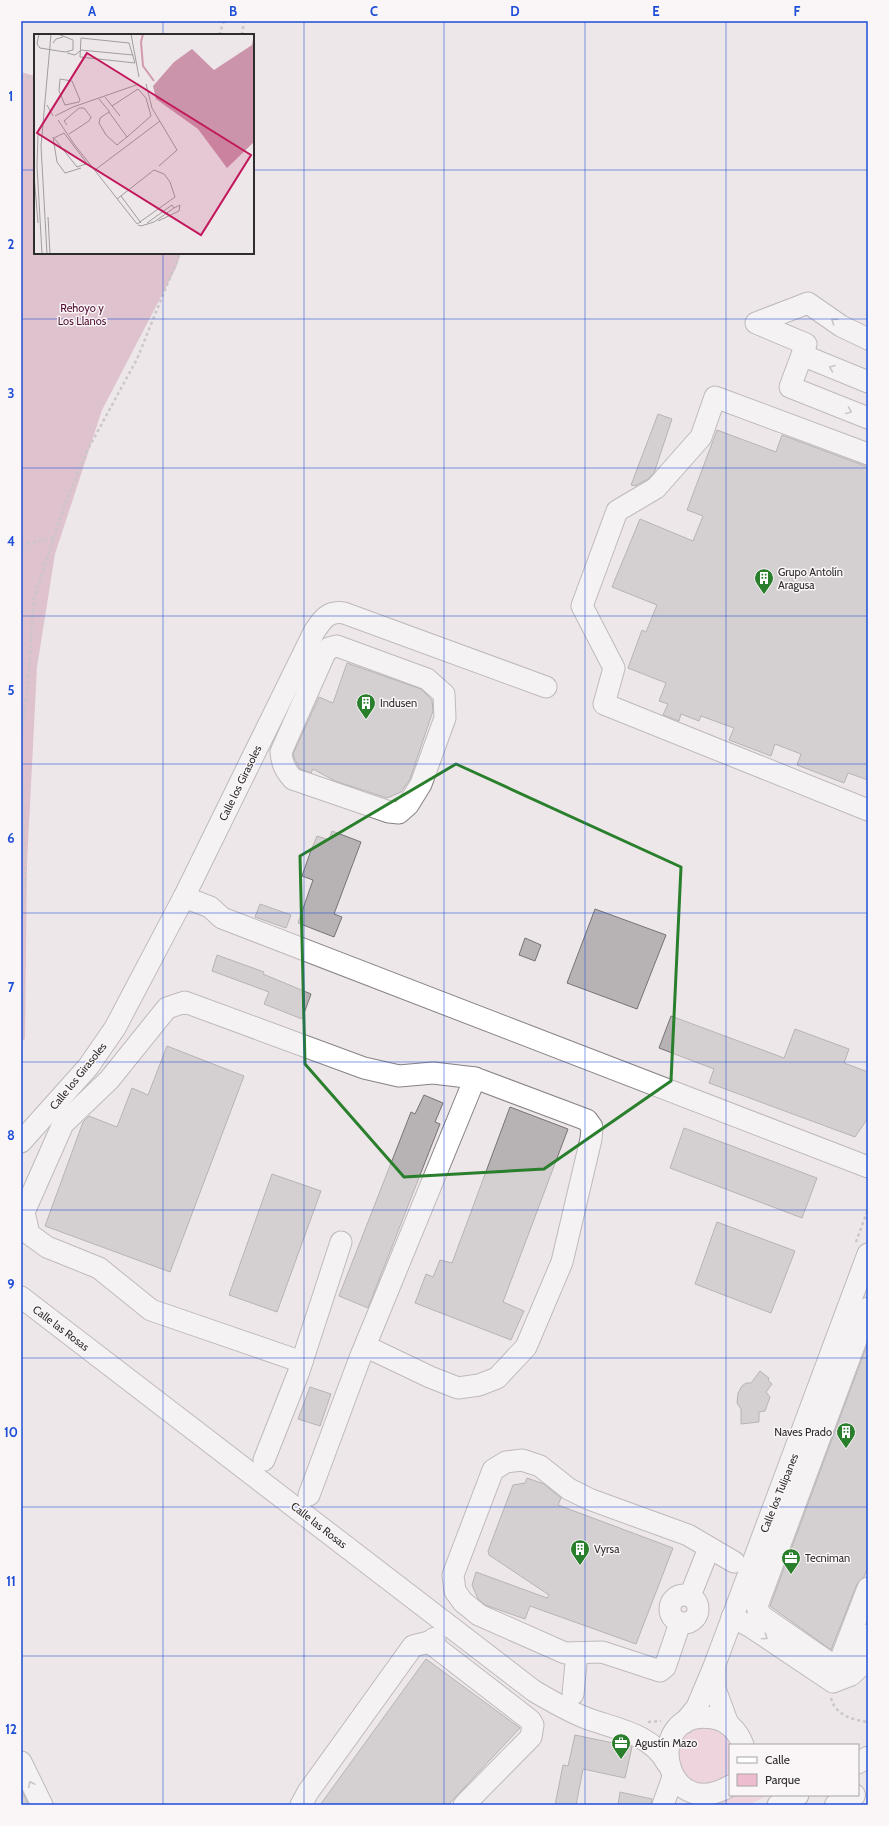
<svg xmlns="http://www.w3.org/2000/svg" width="889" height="1826" viewBox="0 0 889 1826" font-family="Cabin,sans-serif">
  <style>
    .green { fill: #eebccf }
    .forest { fill: #cc94aa }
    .building { fill: #b7b2b3; stroke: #777274 }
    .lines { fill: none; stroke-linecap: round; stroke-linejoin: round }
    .minor-casing { stroke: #878283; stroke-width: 23 }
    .highway-casing { stroke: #878283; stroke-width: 24 }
    .path { stroke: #a39ea0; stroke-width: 2.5; stroke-dasharray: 3 3; stroke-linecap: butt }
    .minor { stroke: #fff; stroke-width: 21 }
    .highway { stroke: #fff; stroke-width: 22 }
    .oneway { stroke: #a1a0a0 }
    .marked { fill: none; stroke: #297f2c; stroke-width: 3; stroke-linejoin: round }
    .grid { fill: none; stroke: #1d4ed8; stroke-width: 1; stroke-opacity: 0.55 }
    .labels { text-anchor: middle; stroke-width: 3; stroke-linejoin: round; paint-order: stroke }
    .park-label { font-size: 11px; fill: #500d30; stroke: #faf5f7 }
    .poi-label { font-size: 11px; fill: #2e2c2d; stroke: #faf5f7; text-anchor: start }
    .street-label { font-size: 11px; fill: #2e2c2d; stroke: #faf5f7 }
    .inset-river { fill: none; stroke: #d199af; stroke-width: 2 }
    .inset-road { fill: none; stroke: #a19c9e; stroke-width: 1 }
    .view { fill: #c2185b; fill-opacity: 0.15; stroke: #c2185b; stroke-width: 2 }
    .inset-edge { fill: none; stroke: #2e2c2d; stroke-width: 2 }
    .neatline { fill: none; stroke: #1d4ed8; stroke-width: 1.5 }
    .grid-label { font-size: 13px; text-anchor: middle; font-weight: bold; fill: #1d4ed8 }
  </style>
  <rect width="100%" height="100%" fill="#ede7e9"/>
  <g class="green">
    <path d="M708 1726 725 1733 733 1745H730C730 1774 736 1775 707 1786 701 1784 694 1783 689 1780 686 1778 684 1773 682 1770 668 1748 686 1728 708 1726Z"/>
    <path d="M733 1795H768L749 1805H706L719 1802Z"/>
  </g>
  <path class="forest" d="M21 72 35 76V253H181L176 268 102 410 55 554 37 667 27 863 25 1039 21 1042Z"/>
  <g class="building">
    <path d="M658 414 672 419 654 473 648 479 635 486 631 485Z"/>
    <path d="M717 430 776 452 782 435 868 467V780L848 773 844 783 797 765 801 754 775 744 771 756 729 740 734 728 701 716 699 721 681 714 679 721 663 715 668 704 659 701 666 683 628 668 642 630 646 632 657 605 612 587 640 519 693 541 703 516 687 510Z"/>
    <path d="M347 663 421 689 432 700 433 711 410 779 401 792 387 798 335 781 313 769 311 773 300 769 295 760 293 754 319 697 333 703Z"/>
    <path d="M332 831 361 842 334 914 342 917 334 937 298 923 313 880 302 876 310 853 317 836 329 840Z"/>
    <path d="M260 904 291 915 286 928 255 917Z"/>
    <path d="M595 909 666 935 637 1009 567 983Z"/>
    <path d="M525 938 541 945 535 961 519 955Z"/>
    <path d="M217 955 264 972 263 974 311 994 302 1019 264 1004 269 992 212 971Z"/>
    <path d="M671 1016 784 1058 795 1029 849 1049 844 1063 868 1072V1118L855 1137 709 1083 714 1069 659 1048Z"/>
    <path d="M167 1046 244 1076 170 1272 45 1226 83 1122 89 1116 117 1127 132 1088 148 1095Z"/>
    <path d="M424 1095 443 1103 435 1122 440 1124 368 1308 339 1296 411 1112 415 1114Z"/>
    <path d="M510 1107 568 1129 503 1302 524 1311 511 1340 415 1303 426 1274 433 1277 440 1260 452 1263Z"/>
    <path d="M684 1128 817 1178 802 1218 670 1168Z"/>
    <path d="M272 1174 321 1191 277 1312 229 1295Z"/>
    <path d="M717 1222 795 1251 771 1313 695 1284Z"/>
    <path d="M868 1342V1567L864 1577 857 1584 831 1650 770 1606Z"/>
    <path d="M760 1371 769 1378 768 1380 772 1384 766 1392 770 1397 765 1411 759 1412V1422L741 1424V1409L737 1403 738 1393 742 1386 746 1383H751Z"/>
    <path d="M310 1387 331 1394 320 1426 298 1419Z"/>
    <path d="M527 1478 544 1484 561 1498 558 1505 673 1548 636 1644 530 1606 525 1619 485 1605 478 1599 472 1585 476 1572 547 1598 549 1595 489 1555 488 1551 513 1485 525 1483Z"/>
    <path d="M426 1659 520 1728 448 1805H320Z"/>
    <path d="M575 1735 632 1747 625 1778 583 1769 576 1805H555L563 1765 568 1766Z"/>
    <path d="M21 1789 29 1805H21Z"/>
    <path d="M620 1792 652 1799 651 1805H618Z"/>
  </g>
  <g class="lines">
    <defs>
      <g id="minor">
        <path d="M802 355 806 344 756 323 808 303 841 326 868 339"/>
        <path d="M868 382 802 355 790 387 868 418"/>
        <path d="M868 454 715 397 701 437 656 488 617 511 582 606 614 668 604 704 868 810"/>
        <path d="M337 646 427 679 444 694 445 718 421 784 408 805 399 813 389 812 293 779C285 770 282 764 281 752L324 655 329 648Z"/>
        <path d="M184 897 210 907 222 918 868 1167"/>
        <path d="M21 1142 88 1067 115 1028 184 897 314 632C322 620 328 610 344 613L546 687"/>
        <path d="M21 1297 534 1691C551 1701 568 1711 586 1718 615 1729 651 1733 667 1763"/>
        <path d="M868 1308 757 1606 758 1611 763 1617 831 1664 836 1665 840 1661 868 1588"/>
        <path d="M302 1362 151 1310 99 1268 47 1247 29 1234 24 1212 63 1124 109 1080 167 1008 185 1002 364 1068 399 1076 433 1073 475 1078"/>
        <path d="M264 1460 298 1374 341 1242"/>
        <path d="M309 1495 360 1358 365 1346 475 1078 587 1120 592 1127 591 1139 562 1262 526 1347 497 1378 479 1385 458 1388 430 1377 365 1346"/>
        <circle cx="684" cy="1609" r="14"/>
        <path d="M690 1596 709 1548"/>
        <path d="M732 1617 751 1627 833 1682 851 1675 868 1659"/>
        <path d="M680 1623 665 1667 660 1671 602 1652 565 1653 479 1615 463 1602 455 1591 453 1575 493 1470 506 1462 522 1460 540 1466 569 1489 589 1499 688 1535 734 1562"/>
        <path d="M429 1642 530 1720 533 1725 531 1737 464 1805"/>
        <path d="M715 1667V1689L728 1724"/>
        <path d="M853 1671 868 1635"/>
        <path d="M573 1694 577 1653"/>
        <path d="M684 1723 697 1707 715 1664 868 1254"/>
        <path d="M21 1762 42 1805"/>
        <path d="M858 1763 868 1757"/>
        <path d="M730 1786C661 1826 642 1706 713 1718 727 1720 738 1731 743 1745"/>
        <path d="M301 1805 308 1792 413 1646 429 1642 435 1638"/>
        <path d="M663 1805 673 1777"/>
        <path d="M778 1805 798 1795"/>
      </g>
      <path id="highway" d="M836 1805 854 1795"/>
    </defs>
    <use href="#minor" class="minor-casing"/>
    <use href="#highway" class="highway-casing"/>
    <g class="path">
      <path d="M219 35 224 21"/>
      <path d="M242 35 244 21"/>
      <path d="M21 76 35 79"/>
      <path d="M21 545 53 538"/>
      <path d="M21 929 25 877 21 736 27 696 34 598 63 510 87 451 137 359 180 253"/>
      <path d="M21 989 23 997 21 1072"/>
      <path d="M856 1242 868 1209"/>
      <path d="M831 1698C835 1715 853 1720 868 1722"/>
      <path d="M648 1722 661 1721"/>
    </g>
    <use href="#minor" class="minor"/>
    <use href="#highway" class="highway"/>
  </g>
  <defs><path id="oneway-chevron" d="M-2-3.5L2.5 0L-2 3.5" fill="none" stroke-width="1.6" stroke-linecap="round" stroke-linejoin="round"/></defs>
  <g class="oneway">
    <use href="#oneway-chevron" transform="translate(834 321) rotate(-145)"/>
    <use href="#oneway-chevron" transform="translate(832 368) rotate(-158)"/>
    <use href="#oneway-chevron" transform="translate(849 411) rotate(22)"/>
    <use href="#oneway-chevron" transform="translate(765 1637) rotate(34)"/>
    <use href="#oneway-chevron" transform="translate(31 1784) rotate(-116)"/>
  </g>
  <path d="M0 0H889V1826H0ZM456 764 681 867 671 1081 544 1169 404 1177 305 1064 300 856Z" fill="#ede7e9" fill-opacity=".55" fill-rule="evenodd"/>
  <path class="marked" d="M456 764 681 867 671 1081 544 1169 404 1177 305 1064 300 856Z"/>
  <path class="grid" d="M163 21V35M304 21V1805M444 21V1805M585 21V1805M726 21V1805M21 170H35M253 170H868M163 253V1805M21 319H868M21 468H868M21 616H868M21 764H868M21 913H868M21 1062H868M21 1210H868M21 1358H868M21 1507H868M21 1656H868"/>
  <defs>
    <symbol id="building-pin" viewBox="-11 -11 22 30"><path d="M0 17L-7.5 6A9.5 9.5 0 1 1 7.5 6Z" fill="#297f2c" stroke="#faf5f7"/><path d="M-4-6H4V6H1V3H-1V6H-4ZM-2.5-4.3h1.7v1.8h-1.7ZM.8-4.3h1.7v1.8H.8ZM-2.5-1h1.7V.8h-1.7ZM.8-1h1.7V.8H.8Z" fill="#fff"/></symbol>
    <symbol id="office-pin" viewBox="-11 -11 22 30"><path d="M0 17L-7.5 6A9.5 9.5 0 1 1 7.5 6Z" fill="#297f2c" stroke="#faf5f7"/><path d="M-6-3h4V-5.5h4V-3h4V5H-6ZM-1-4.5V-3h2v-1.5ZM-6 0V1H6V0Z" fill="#fff"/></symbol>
  </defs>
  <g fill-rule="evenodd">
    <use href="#building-pin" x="753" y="567" width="22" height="30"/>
    <use href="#building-pin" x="355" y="692" width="22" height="30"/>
    <use href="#building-pin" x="835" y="1421" width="22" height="30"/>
    <use href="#building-pin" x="569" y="1538" width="22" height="30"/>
    <use href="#office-pin" x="780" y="1547" width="22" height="30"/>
    <use href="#office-pin" x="610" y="1732" width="22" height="30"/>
  </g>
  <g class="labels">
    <g class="park-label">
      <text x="82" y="312">Rehoyo y<tspan x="82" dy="13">Los Llanos</tspan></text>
    </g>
    <g class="poi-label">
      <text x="778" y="576">Grupo Antolín<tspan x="778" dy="13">Aragusa</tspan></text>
      <text x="380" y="707">Indusen</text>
      <text x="832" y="1436" text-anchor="end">Naves Prado</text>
      <text x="594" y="1553">Vyrsa</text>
      <text x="805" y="1562">Tecniman</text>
      <text x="635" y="1747">Agustín Mazo</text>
    </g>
    <g class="street-label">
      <text transform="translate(240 783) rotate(-64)" y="4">Calle los Girasoles</text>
      <text transform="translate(78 1076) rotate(-51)" y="4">Calle los Girasoles</text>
      <text transform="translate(61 1328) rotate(37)" y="4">Calle las Rosas</text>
      <text transform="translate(779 1493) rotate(-68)" y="4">Calle los Tulipanes</text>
      <text transform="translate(319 1525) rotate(38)" y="4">Calle las Rosas</text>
    </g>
  </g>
  <g transform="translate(34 34)">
    <rect width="220" height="220" fill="#ede7e9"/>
    <path d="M220 0V108L193 134 164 95 122 65 119 52 140 28 158 15 180 36 218 11Z" fill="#cc94aa"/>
    <path class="inset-river" d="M109 0 107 8 109 32 120 47"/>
    <path class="inset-road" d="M5 0 3 10 6 14 31 18 39 16V6L24 0M97 0 105 43M47 4 95 9 101 29 46 23ZM19 9 22 5 29 3M46 16 99 21M33 19 41 21 46 17M112 50 118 74 143 116 125 132M71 63 86 82M65 65 75 77V78L93 103 83 111 72 101 65 89 66 84 75 78M45 68 31 71 25 57 26 45 38 47 46 66 45 68M13 71 19 82M78 72 104 55 112 64 117 82 93 103M21 82 39 73 105 50M24 86 40 110 70 148 103 190 141 163 136 148 130 140 120 136 83 165M33 91 30 87 45 74H50L57 83 55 87 35 100M30 99 52 128V130L43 133 20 104ZM4 101 3 132 8 220M19 103 23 128 31 139 47 134M61 136 126 87M0 141 4 189M87 162 107 189M14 183 16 220M124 187 145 177 146 171 140 174M104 191 107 192 120 188 140 174 138 171 113 189M13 220 7 112 17 0"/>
    <path class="view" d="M53 19 217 121 167 201 3 99Z"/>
    <rect width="220" height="220" class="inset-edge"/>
  </g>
  <rect width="889" height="1826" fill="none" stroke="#faf5f7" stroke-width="44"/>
  <rect x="729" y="1744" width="130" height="52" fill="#faf5f7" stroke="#a8a5a6"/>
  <rect x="737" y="1757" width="20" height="6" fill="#ffffff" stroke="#a8a5a6"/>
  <text x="765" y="1764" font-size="12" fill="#2e2c2d">Calle</text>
  <rect x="737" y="1774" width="20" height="12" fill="#eebccf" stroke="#a8a5a6"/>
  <text x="765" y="1784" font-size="12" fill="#2e2c2d">Parque</text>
  <rect x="22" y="22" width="845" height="1782" class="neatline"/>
  <g class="grid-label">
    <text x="92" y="16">A</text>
    <text x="233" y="16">B</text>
    <text x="374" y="16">C</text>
    <text x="515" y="16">D</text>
    <text x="656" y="16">E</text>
    <text x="797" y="16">F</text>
    <text x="11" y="101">1</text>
    <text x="11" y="249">2</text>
    <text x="11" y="398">3</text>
    <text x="11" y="546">4</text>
    <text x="11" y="695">5</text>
    <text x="11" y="843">6</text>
    <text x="11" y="992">7</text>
    <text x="11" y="1140">8</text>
    <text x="11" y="1289">9</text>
    <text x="11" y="1437">10</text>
    <text x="11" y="1586">11</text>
    <text x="11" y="1734">12</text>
  </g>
</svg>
